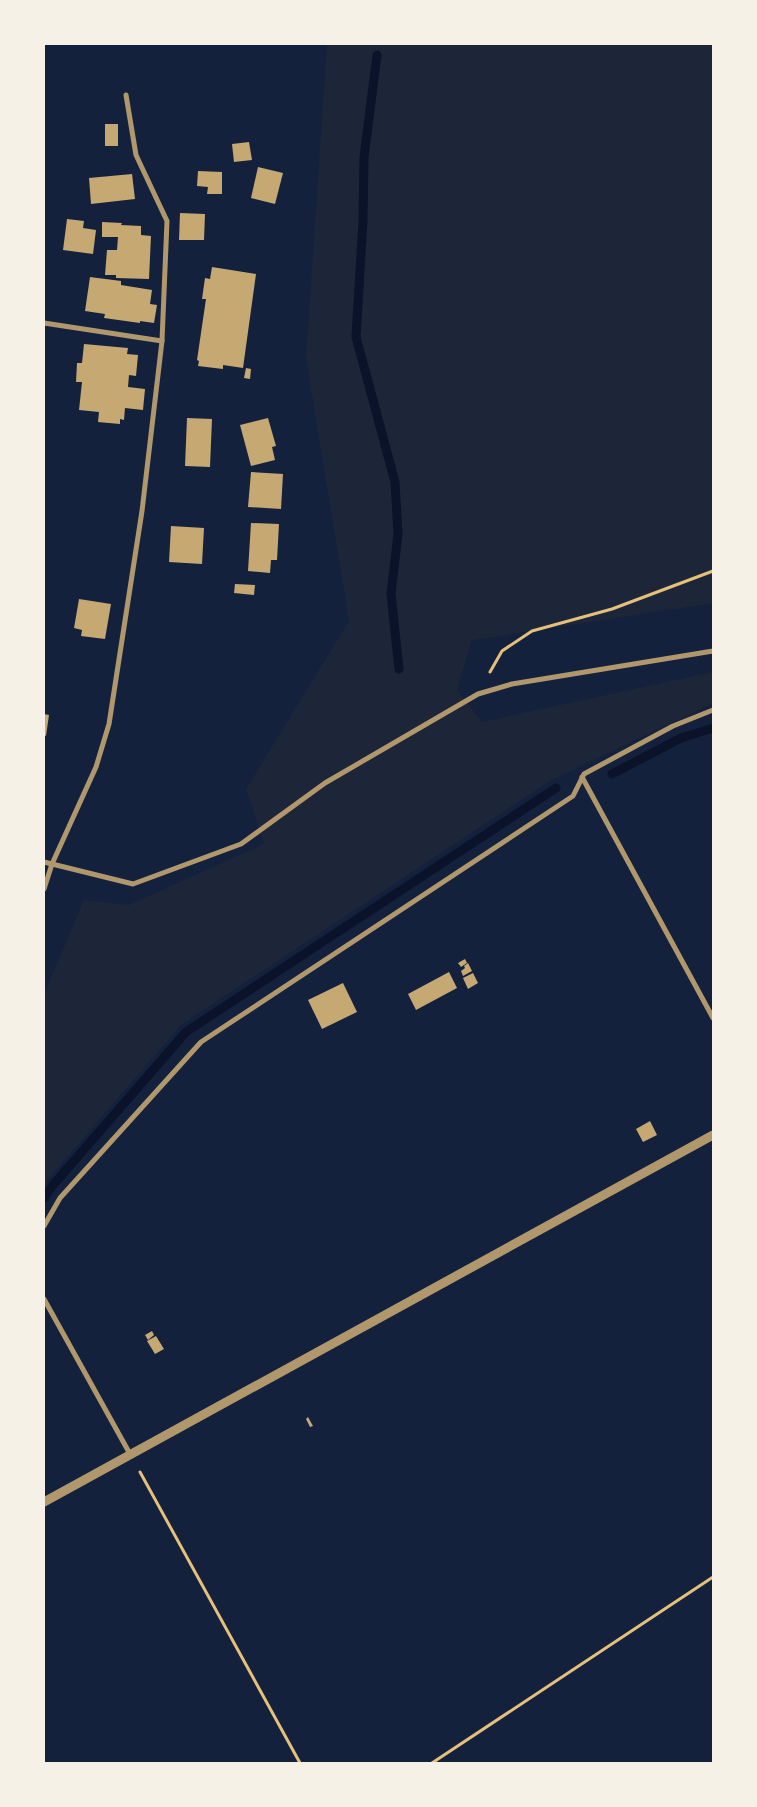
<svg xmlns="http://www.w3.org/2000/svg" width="757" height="1807" viewBox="0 0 757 1807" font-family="'DM Sans',sans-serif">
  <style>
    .green { fill: #1d2539 }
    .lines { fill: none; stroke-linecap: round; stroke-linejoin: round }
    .stream { stroke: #0b132b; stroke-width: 9 }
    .building { fill: #c6a872 }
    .path { stroke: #e5c07b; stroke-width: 3 }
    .minor { stroke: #b1986c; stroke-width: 5 }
    .tertiary { stroke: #b1986c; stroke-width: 9 }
  </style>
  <rect width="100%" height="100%" fill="#14213d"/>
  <path class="green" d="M327 44H713V603L472 640 457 690 482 722 713 672V703L548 782 181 1025 44 1184V994L84 900 129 905 264 844 246 789 349 621 306 358Z"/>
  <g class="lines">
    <g class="stream">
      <path d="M377 55 364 157 363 221 356 337 395 482 398 534 391 594 399 669"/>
      <path d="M612 774 681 738 713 728"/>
      <path d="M44 1198 53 1185 186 1032 556 788"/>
    </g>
  </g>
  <g class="building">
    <rect x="105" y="124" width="13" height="22"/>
    <path d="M249 142 252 160 234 162 232 144Z"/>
    <path d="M258 167 283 173 275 204 251 198Z"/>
    <path d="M198 171 222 172V194H207L208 187 197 186Z"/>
    <path d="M132 174 135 199 91 204 89 178Z"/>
    <path d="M180 213 205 214 204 240H179Z"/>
    <path d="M67 219 84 221 83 228 96 230 93 254 63 250Z"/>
    <path d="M102 222 122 223 121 225 141 226V235L151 236 149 279 116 278V275H105L107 250H117L118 237H102Z"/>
    <path d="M212 267 256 274 243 368 223 365V369L198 366 199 361 197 360 206 299H202L205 278 210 279Z"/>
    <path d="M90 277 121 281V285L152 290 150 304 157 305 154 323 140 321V323L104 318 105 314 85 311Z"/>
    <path d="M84 344 128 348 127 354 138 355 136 376 129 375 128 387 145 389 143 410 125 408 124 420 120 419V424L98 422 99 412 79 410 82 382H76L77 363H82Z"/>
    <path d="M246 368 251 369 250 379 244 378Z"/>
    <path d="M187 418 212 419 210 467 185 466Z"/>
    <path d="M268 418 276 446 272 447 275 460 251 466 240 425Z"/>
    <path d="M251 472 283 474 281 509 248 507Z"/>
    <path d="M251 523 279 524 277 560H271L270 573 248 571Z"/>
    <path d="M171 526 204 528 202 564 169 562Z"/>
    <path d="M235 584 255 585 254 595 234 593Z"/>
    <path d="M79 599 111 604 105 639 81 636 82 630 74 628Z"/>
    <path d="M44 714 49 715 46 736 44 735Z"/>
    <path d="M465 959 467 963 461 967 458 963Z"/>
    <path d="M468 963 472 971 463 976 461 971 465 968 464 966Z"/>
    <path d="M449 972 457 988 416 1010 408 994Z"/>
    <path d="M473 973 478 983 468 989 463 978Z"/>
    <path d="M343 983 357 1012 322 1029 308 1000Z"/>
    <path d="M650 1121 657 1135 643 1142 636 1129Z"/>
    <path d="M152 1331 154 1335 148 1340 145 1335Z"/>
    <path d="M156 1336 164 1349 155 1354 147 1341Z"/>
    <path d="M308 1417 313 1426 310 1427 306 1419Z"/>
  </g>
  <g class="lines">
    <g class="path">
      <path d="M490 672 502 651 532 631 612 609 713 571"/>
      <path d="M140 1472 300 1763"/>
      <path d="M432 1763 713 1577"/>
    </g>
    <g class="minor">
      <path d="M44 323 162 341"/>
      <path d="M582 777 713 1018"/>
      <path d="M44 862 133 884 241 844 325 783 478 694 512 684 713 651"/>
      <path d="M44 889 52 864 96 767 109 724 142 511 162 341 167 221 136 155 126 95"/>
      <path d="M44 1226 60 1198 201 1042 573 796 584 774 673 726 713 710"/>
      <path d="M44 1299 130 1454"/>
    </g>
    <path class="tertiary" d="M44 1502 713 1135"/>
  </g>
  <rect width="757" height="1807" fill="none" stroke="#f6f1e7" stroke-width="90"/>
</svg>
